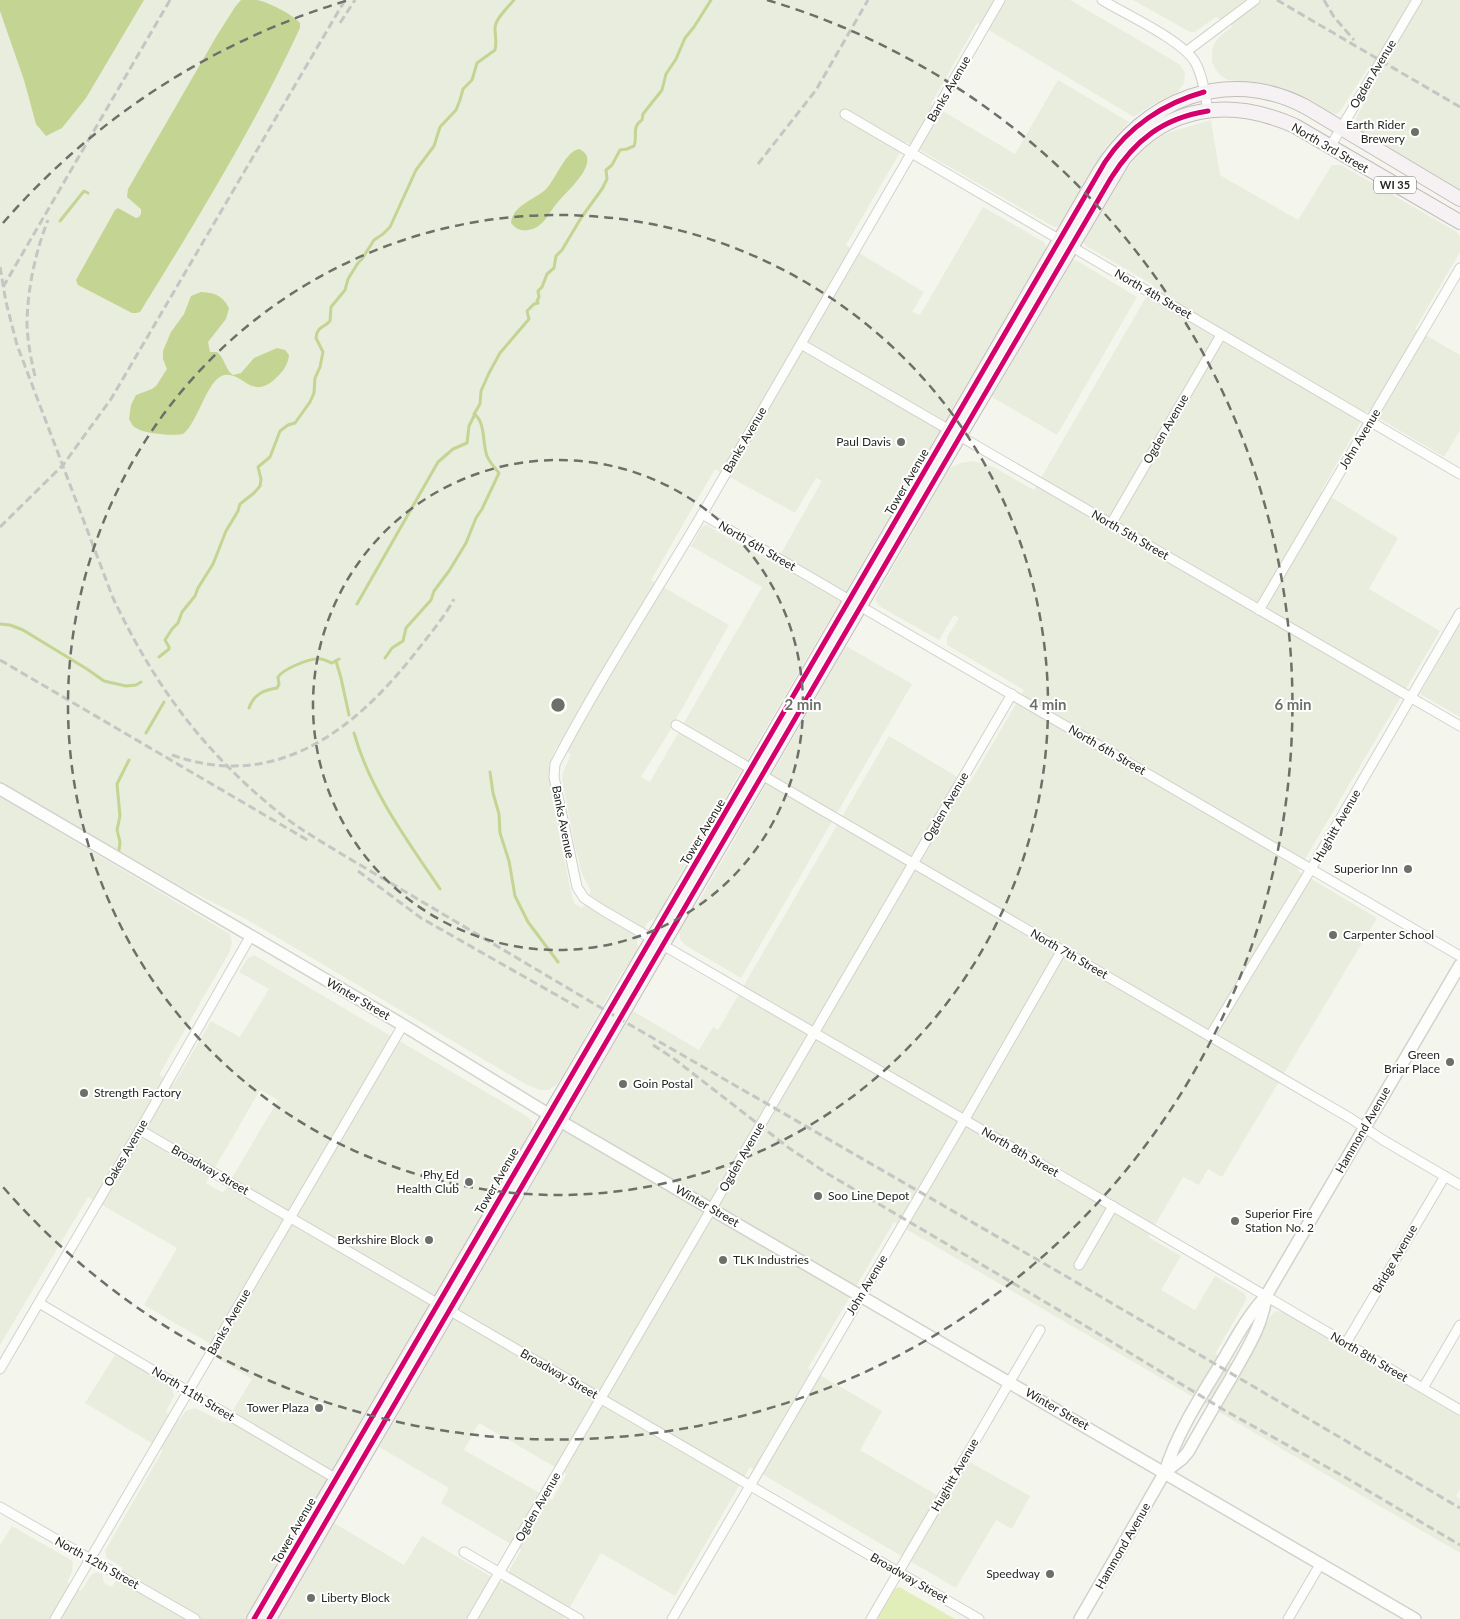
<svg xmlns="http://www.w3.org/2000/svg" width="1460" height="1619" viewBox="0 0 1460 1619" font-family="Lato,sans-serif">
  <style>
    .built { fill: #e9eddd; fill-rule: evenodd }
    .green { fill: #e1eeba }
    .water { fill: #c4d492 }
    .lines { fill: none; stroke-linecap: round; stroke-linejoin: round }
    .stream { stroke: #c4d492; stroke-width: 3 }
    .minor-casing { stroke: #d1d2cd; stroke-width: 11 }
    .tertiary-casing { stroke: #d1d2cd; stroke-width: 14 }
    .primary-casing { stroke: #c3bcbe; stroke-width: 16 }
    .minor { stroke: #fdfefc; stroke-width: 9 }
    .tertiary { stroke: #fdfefc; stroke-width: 11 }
    .primary { stroke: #f6f2f4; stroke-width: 14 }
    .rail { stroke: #c5c6c4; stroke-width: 3; stroke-dasharray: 8 4; stroke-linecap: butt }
    .cycleway-casing { stroke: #fff; stroke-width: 8 }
    .cycleway { stroke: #d6006c; stroke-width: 5 }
    .ring { fill: none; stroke: #6d6f69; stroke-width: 2.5; stroke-dasharray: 9 6 }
    .poi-dot { fill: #6d6f69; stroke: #fff; stroke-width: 2 }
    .labels { text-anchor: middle; stroke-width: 4; stroke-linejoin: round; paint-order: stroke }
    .shield { fill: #fff; stroke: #666864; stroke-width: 1 }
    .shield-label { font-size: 11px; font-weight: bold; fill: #252721 }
    .street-label { font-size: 12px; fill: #252721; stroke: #fff }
    .poi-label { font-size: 12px; fill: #252721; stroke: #fff; text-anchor: end }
    .centre { fill: #6d6f69; stroke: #fff; stroke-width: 2.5 }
    .ring-label { font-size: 15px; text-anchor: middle; font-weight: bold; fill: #6d6f69; stroke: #fff; stroke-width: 4; stroke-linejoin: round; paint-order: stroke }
  </style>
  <rect width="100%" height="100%" fill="#f4f6ee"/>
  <g class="built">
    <path d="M0 0H1070L1176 62 1181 66 1185 73 1184 83 1178 92 1152 105 1134 117 977 23 931 104 1015 154 1058 80 1129 122 1111 141 1103 152 1062 222 1057 227H1054L906 142 846 245 924 292 912 312 920 315 983 207 1044 242 1047 248 670 892 662 911 657 917 648 922 637 941 638 948 636 955 621 974 560 1080 556 1085 549 1090H540L527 1085 246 919 184 888 0 782ZM715 469 795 513 816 478 822 481 775 564 706 525 702 527 691 546 762 587 650 782 641 777 666 737 729 625 651 580ZM557 746 571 754 563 773 562 780 575 847 582 874 591 891 582 908 575 904 571 893 550 786 549 765Z"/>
    <path d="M1133 0H1460V192L1359 132 1357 128 1356 118 1379 75 1368 68 1341 110 1336 114 1330 113 1274 88 1260 84 1228 80 1221 76 1215 69 1212 62V51L1214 44 1219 37 1233 26 1216 17 1195 32H1190Z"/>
    <path d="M1211 120 1220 175 1298 220 1332 165H1341L1457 232 1460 236V252L1415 329 1460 355V430L1444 457 1367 411 1321 491 1398 538 1369 589 1440 631 1298 871 1377 918 1222 1177 1208 1169 1199 1185 1183 1177 1148 1237 1181 1256 1161 1290 1195 1310 1215 1276 1244 1293 1246 1297V1300L1215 1354 1241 1370 1270 1317 1274 1312 1277 1311 1282 1312 1460 1416V1489L1456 1496 1460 1499V1553L894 1222 808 1368 882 1411 860 1450 947 1501 970 1462 1030 1496 1012 1529 996 1520 956 1588 750 1467 675 1596 601 1553 563 1619H278L334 1523 404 1565 422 1536 502 1583 521 1550 441 1503 449 1488 379 1447 633 1011 699 1050 713 1027 718 1030 889 736 969 784 1024 690 947 645V637L959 618 954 615 939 640 879 606 875 599 947 473 952 467 961 463 972 461 982 463 995 468 1034 490 1153 285 1086 246 1083 242 1084 239 1111 193 1127 169 1141 151 1161 136 1173 131ZM479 1423 567 1474 552 1500 464 1450Z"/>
    <path d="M1073 260H1076L1137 297 1057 435 992 397Z"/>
    <path d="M1460 624V717L1420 694Z"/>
    <path d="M846 646 912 684 741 978 685 945 680 939 679 930 682 924 699 901Z"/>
    <path d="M0 797 230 934 232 942 230 951 159 1075 174 1084 211 1021 240 1037 269 989 239 972 248 958 254 955 528 1117 533 1123 531 1131 246 1619H0V1545L12 1526 71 1560 73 1562 72 1572 67 1582 81 1591 91 1575 97 1572 102 1574 104 1583 112 1587 123 1568 107 1558 105 1552 106 1549 163 1450 85 1403 115 1355 168 1384 172 1388 174 1396 166 1412 179 1420 186 1411 195 1408 225 1423 252 1379 217 1358 221 1350 144 1305 177 1248 88 1197 0 1345ZM260 1090 278 1100 223 1193 206 1183Z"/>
  </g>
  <path class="green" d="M899 1587 901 1588 955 1619H877L895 1589Z"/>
  <g class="water">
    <path d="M0 0H144L86 98 62 128 46 136 36 124 24 80 0 11Z"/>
    <path d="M241 0C246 0 252 0 257 0 268 2 292 14 300 23V28C254 127 197 220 140 312L136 313H132L78 285 76 280 115 210 118 208 136 218 139 217 141 214V209L127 197 128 189 216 37 235 7Z"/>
    <path d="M579 149C604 160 566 192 558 202 548 213 544 228 528 230 520 231 516 229 511 223 513 204 536 200 547 188 556 178 566 151 579 149Z"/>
    <path d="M201 292C215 293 222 295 229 308L226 319 208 342 210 352H217C225 358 225 370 233 375L241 373 254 358 277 348 285 350 289 355C288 363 285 369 279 375 252 404 244 371 224 375 207 379 198 423 183 434 174 436 144 434 136 428 132 426 131 422 129 419L131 405 136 395 152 389 156 386 167 369 163 359V351L171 332 184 314 191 296Z"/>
  </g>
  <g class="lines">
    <g class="stream">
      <path d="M60 221 84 191 88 193"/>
      <path d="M357 604 438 462 453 449 467 443 469 426 475 414"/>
      <path d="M0 624 10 625 23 630 87 669 104 681 126 686 136 685 141 682"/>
      <path d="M159 657 169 649V647L165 640 172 629 178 623 182 612 195 596 198 588 213 564 226 531 238 511 240 504 254 493 260 486 261 479 258 467 270 457 280 431 288 425 295 423 310 402 314 393 315 378 320 367 323 352 316 338C317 326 324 328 330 321L331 307 345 290 348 279 358 263 362 259 374 240 383 234 390 227 416 170 434 146 440 127 456 110 460 100 463 89 472 80 477 63 495 50C497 42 495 36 495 28 495 19 508 7 514 0"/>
      <path d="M385 658 392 648 403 641 406 628 431 600 434 591 449 571 466 543 476 518 482 509 499 473C495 468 490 463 487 456 482 443 486 422 474 414L480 404 481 391 489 373 500 353 529 319 527 311 534 304 538 303 537 301 539 297 538 291 542 287 547 274 554 268 556 256 562 250 581 218 602 189 607 179 606 170 612 165 620 150 627 149 634 146C638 136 631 127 642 120L643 114 662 90 666 74 676 59 685 38 694 27 711 0"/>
      <path d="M336 661 341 678 349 715"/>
      <path d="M249 708C254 694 264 690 277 688L279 684 278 677C283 669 308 659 317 659 323 658 327 661 332 663L339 659"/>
      <path d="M146 733 164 702"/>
      <path d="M354 733C370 790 407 840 440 889"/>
      <path d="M490 772 493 793 499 814 500 833 509 861 515 896 528 922 558 962"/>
      <path d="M119 850 120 842 117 830 120 816 117 784 129 760"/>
    </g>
    <defs>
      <g id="minor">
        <path d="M1000 0C901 170 803 341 704 511 654 596 600 678 555 764L554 777 577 887 584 898 604 911 1039 1163 1460 1410"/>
        <path d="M1102 0C1125 14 1182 40 1195 62 1203 76 1205 95 1208 111"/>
        <path d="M1187 51 1255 0"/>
        <path d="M845 114 1460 474"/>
        <path d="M1330 147 1417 0"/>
        <path d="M801 344 1460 726"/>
        <path d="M702 514 1460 956"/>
        <path d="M1111 524 1221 335"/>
        <path d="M1259 610 1460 268"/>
        <path d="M676 725 1350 1118 1383 1140 1460 1185"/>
        <path d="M1210 1036 1311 869 1460 613"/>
        <path d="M140 1130 979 1619"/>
        <path d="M1079 1265 1113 1206"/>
        <path d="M39 1303 340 1481"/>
        <path d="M1346 1343 1445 1176"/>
        <path d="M0 1369 140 1130 250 937"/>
        <path d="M1423 1388 1460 1325"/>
        <path d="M0 1507 195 1619"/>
        <path d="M464 1552 579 1619"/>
        <path d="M55 1619 403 1025"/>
        <path d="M472 1619 1012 694"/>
        <path d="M672 1619 970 1110 1062 950"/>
        <path d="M871 1619 1040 1330"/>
        <path d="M1288 1619 1321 1563"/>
      </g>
      <g id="tertiary">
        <path d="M0 789 403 1025 548 1114 1415 1619"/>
        <path d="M1165 1472 1182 1459 1188 1452C1202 1427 1216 1403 1231 1378 1245 1352 1263 1326 1266 1296"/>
        <path d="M1080 1619 1165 1472C1177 1432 1202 1395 1223 1360 1236 1338 1248 1315 1266 1296L1460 965"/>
      </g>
      <g id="primary">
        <path d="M254 1619C419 1335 586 1053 752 770 868 571 983 372 1099 173 1143 100 1227 65 1306 107L1460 199"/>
        <path d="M269 1619 959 436 1124 158C1170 104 1232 98 1295 126L1460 222"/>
      </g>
    </defs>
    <use href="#minor" class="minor-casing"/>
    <use href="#tertiary" class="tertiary-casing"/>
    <use href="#primary" class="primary-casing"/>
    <use href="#minor" class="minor"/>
    <use href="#tertiary" class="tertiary"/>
    <use href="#primary" class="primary"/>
    <g class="rail">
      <path d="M1277 0 1460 107"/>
      <path d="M1324 0 1334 17 1354 40"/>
      <path d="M340 23 355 0"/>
      <path d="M758 164 816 90 868 0"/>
      <path d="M0 267 6 302 17 345 113 598C155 686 202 750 278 812 299 829 322 842 345 856L620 1019 1069 1278 1460 1508"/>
      <path d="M3 287 170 0"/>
      <path d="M35 376C31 360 28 343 27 326 27 291 35 253 48 220"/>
      <path d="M0 527 63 465 111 399 345 0"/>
      <path d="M0 660 309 841"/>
      <path d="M172 755C276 792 355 730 416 652 429 635 444 618 454 599"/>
      <path d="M358 871 421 918 581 1009"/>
      <path d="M653 1045 673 1058 789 1148 828 1174 1079 1322 1224 1410 1343 1476 1460 1545"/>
    </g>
    <defs>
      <g id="cycleway">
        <path d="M254 1619 1105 162C1128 127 1164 103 1204 92"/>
        <path d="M269 1619 1111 178C1135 140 1163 118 1208 111"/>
      </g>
    </defs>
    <use href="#cycleway" class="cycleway-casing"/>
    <use href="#cycleway" class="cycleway"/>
  </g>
  <g class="ring">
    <circle cx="558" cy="705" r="245"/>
    <circle cx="558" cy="705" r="490"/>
    <path d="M3 223A735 735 0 0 1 349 0M767 0A735 735 0 1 1 3 1187"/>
  </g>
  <g class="poi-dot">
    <circle cx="1415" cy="132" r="5"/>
    <circle cx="901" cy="442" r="5"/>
    <circle cx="1408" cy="869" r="5"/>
    <circle cx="1333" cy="935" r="5"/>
    <circle cx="1450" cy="1062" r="5"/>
    <circle cx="623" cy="1084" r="5"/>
    <circle cx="84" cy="1093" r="5"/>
    <circle cx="469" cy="1182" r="5"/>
    <circle cx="818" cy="1196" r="5"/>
    <circle cx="1235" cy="1221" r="5"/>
    <circle cx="429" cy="1240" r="5"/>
    <circle cx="723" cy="1260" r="5"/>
    <circle cx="319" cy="1408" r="5"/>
    <circle cx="1050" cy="1574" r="5"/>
    <circle cx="311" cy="1598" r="5"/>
  </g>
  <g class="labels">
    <rect class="shield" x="1374" y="176.5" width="42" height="17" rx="4"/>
    <g class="shield-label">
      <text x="1395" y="189">WI 35</text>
    </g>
    <g class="street-label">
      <text transform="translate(1373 74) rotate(-59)" y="4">Ogden Avenue</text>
      <text transform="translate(949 89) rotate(-60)" y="4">Banks Avenue</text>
      <text transform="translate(1330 148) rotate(30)" y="4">North 3rd Street</text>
      <text transform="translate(1153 294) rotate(30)" y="4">North 4th Street</text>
      <text transform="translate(1166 429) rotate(-60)" y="4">Ogden Avenue</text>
      <text transform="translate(1360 439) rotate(-59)" y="4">John Avenue</text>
      <text transform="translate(745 440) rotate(-60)" y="4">Banks Avenue</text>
      <text transform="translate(907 482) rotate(-60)" y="4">Tower Avenue</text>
      <text transform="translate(1130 535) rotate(30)" y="4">North 5th Street</text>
      <text transform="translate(757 546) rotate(30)" y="4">North 6th Street</text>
      <text transform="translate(1107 750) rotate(30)" y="4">North 6th Street</text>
      <text transform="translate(946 807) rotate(-60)" y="4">Ogden Avenue</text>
      <text transform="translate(563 822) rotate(79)" y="4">Banks Avenue</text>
      <text transform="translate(1337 826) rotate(-60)" y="4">Hughitt Avenue</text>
      <text transform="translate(703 832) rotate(-59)" y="4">Tower Avenue</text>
      <text transform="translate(1069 954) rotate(30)" y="4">North 7th Street</text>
      <text transform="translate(358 999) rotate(30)" y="4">Winter Street</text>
      <text transform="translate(1363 1130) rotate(-60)" y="4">Hammond Avenue</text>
      <text transform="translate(1020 1152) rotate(30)" y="4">North 8th Street</text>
      <text transform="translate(126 1153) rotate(-60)" y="4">Oakes Avenue</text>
      <text transform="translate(742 1157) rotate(-60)" y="4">Ogden Avenue</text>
      <text transform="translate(210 1170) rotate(30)" y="4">Broadway Street</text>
      <text transform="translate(497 1181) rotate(-60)" y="4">Tower Avenue</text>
      <text transform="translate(707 1206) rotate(30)" y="4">Winter Street</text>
      <text transform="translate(1395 1259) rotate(-60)" y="4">Bridge Avenue</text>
      <text transform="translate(867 1285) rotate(-59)" y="4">John Avenue</text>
      <text transform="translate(229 1322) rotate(-60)" y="4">Banks Avenue</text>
      <text transform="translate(1369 1357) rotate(30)" y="4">North 8th Street</text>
      <text transform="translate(559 1374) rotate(30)" y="4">Broadway Street</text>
      <text transform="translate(193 1394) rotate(31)" y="4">North 11th Street</text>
      <text transform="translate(1057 1409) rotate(30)" y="4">Winter Street</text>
      <text transform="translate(955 1475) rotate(-60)" y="4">Hughitt Avenue</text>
      <text transform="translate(538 1507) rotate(-60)" y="4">Ogden Avenue</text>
      <text transform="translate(294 1531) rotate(-60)" y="4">Tower Avenue</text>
      <text transform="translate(1123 1546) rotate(-60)" y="4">Hammond Avenue</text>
      <text transform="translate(97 1563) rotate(29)" y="4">North 12th Street</text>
      <text transform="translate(909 1578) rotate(30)" y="4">Broadway Street</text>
    </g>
    <g class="poi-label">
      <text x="1405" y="129">Earth Rider<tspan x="1405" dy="14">Brewery</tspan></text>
      <text x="891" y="446">Paul Davis</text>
      <text x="1398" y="873">Superior Inn</text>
      <text x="1343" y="939" text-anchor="start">Carpenter School</text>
      <text x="1440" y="1059">Green<tspan x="1440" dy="14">Briar Place</tspan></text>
      <text x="633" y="1088" text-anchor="start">Goin Postal</text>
      <text x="94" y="1097" text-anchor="start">Strength Factory</text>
      <text x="459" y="1179">Phy Ed<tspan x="459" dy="14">Health Club</tspan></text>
      <text x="828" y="1200" text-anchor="start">Soo Line Depot</text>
      <text x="1245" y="1218" text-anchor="start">Superior Fire<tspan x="1245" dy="14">Station No. 2</tspan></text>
      <text x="419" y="1244">Berkshire Block</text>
      <text x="733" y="1264" text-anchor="start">TLK Industries</text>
      <text x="309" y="1412">Tower Plaza</text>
      <text x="1040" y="1578">Speedway</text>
      <text x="321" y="1602" text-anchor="start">Liberty Block</text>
    </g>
  </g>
  <circle cx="558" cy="705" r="8" class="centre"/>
  <g class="ring-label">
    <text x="803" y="710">2 min</text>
    <text x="1048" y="710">4 min</text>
    <text x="1293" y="710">6 min</text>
  </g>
</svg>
